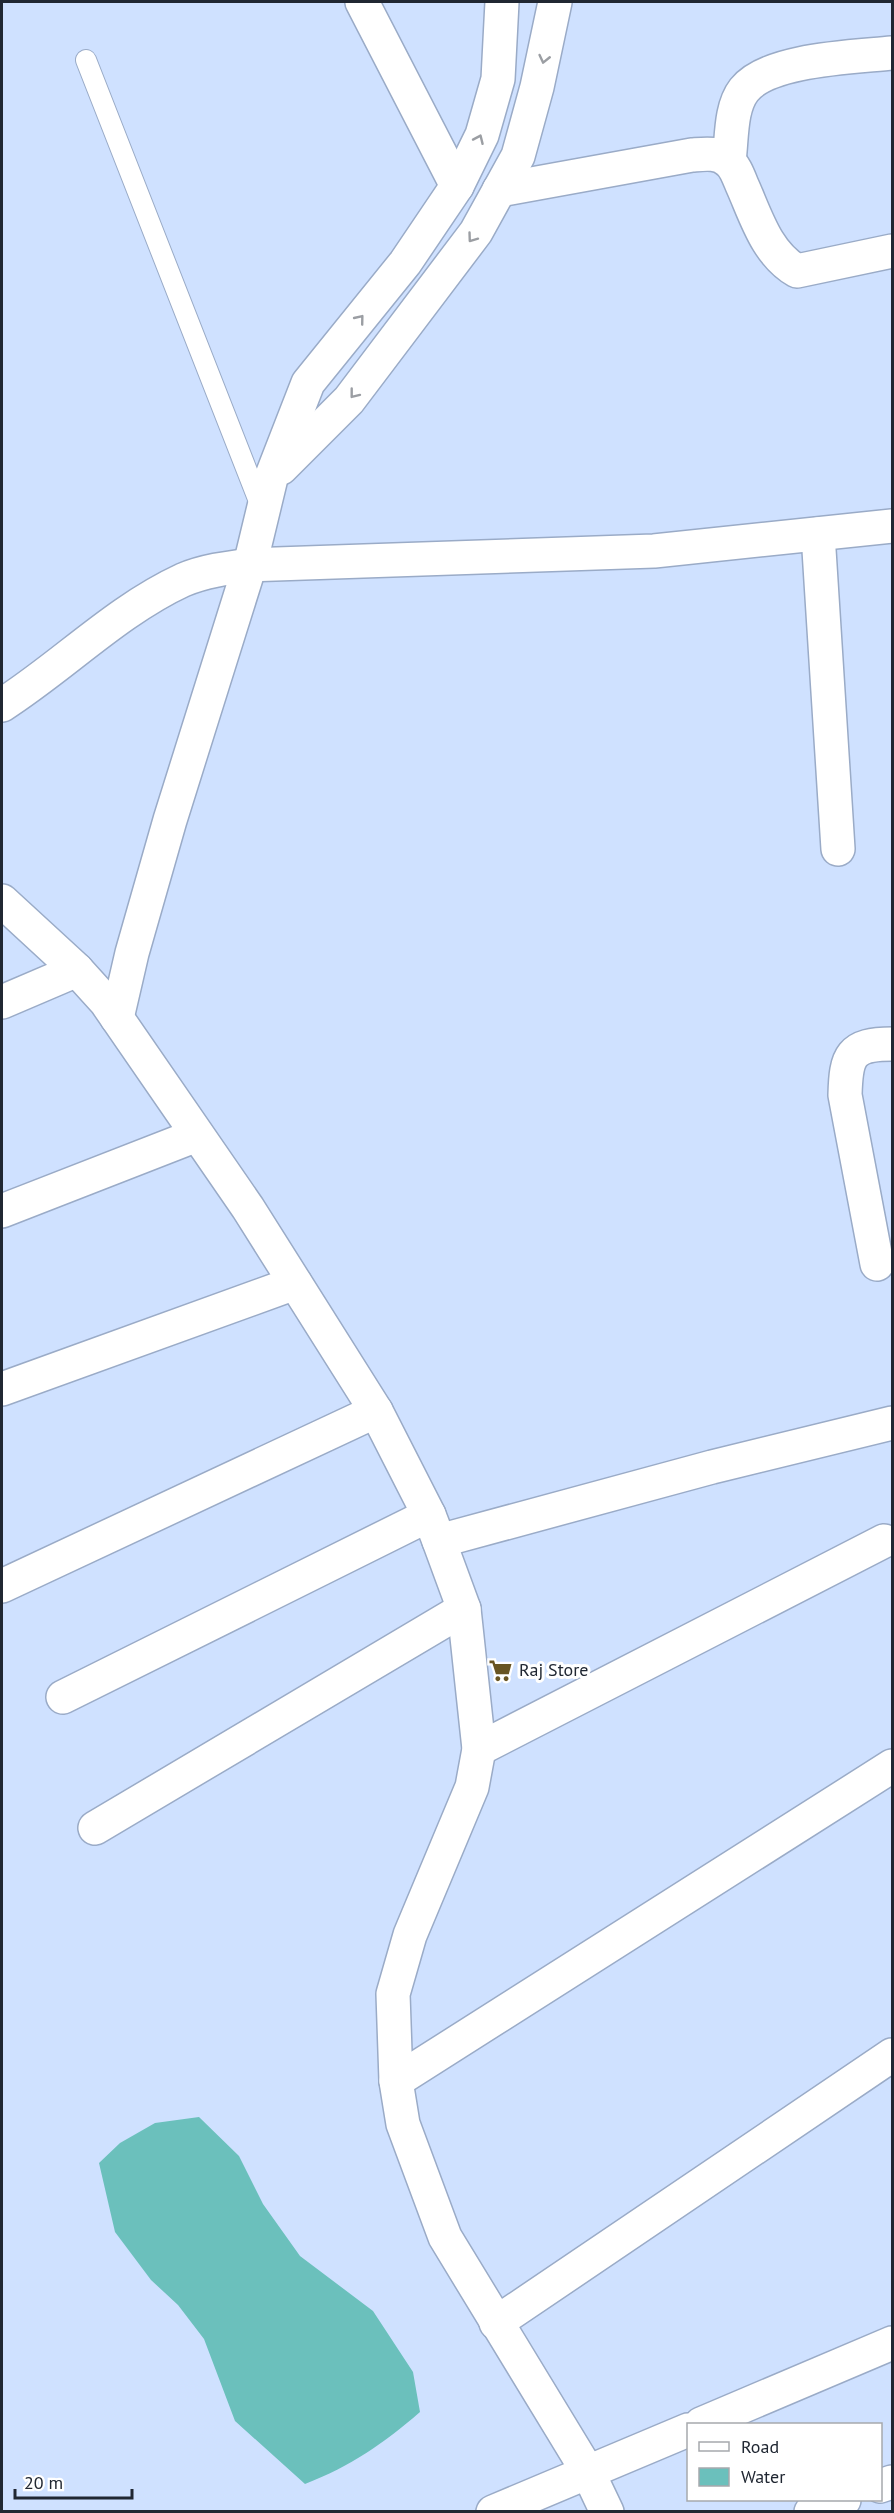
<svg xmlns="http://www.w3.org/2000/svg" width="894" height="2513" viewBox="0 0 894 2513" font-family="'PT Sans',sans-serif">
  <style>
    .water { fill: #6bc0bc }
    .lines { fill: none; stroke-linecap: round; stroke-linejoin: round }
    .lane-casing { stroke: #9aabc7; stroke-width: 22 }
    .street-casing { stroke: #9aabc7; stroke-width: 36 }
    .lane { stroke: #fff; stroke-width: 20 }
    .street { stroke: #fff; stroke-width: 33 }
    .oneway { stroke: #9b9ea3 }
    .labels { text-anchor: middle; stroke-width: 6; stroke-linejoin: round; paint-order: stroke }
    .poi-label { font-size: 18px; fill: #202732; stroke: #fff; text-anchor: start }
  </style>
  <rect width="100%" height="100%" fill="#cfe1ff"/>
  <path class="water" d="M199 2117 239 2156 263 2204 300 2256 373 2311 413 2372 420 2412C383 2444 351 2466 305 2484L235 2421 204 2339 178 2305 151 2280 115 2232 99 2163 120 2143 155 2123Z"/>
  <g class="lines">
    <defs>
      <path id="lane" d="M86 60 262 509"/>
      <g id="street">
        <path d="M362 2 457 186"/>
        <path d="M729 161C732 139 730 108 744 90 768 59 855 57 892 53"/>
        <path d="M499 190 692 155C705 154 718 152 728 161 735 166 739 178 742 185 756 216 766 253 797 271L892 251"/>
        <path d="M281 468 349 400 476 232 518 156 537 87 555 2"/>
        <path d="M818 534 838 849"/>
        <path d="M2 705C63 666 116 611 183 580 204 571 227 568 250 565L654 551 892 526"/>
        <path d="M2 901 77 970 106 1002 248 1208 376 1411 429 1515 439 1541 464 1609 479 1749 472 1787 410 1935 393 1994 396 2081 403 2124 445 2237 588 2472 607 2512"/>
        <path d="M2 1002 77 970"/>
        <path d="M117 1018 132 953 170 820 250 565 271 478 308 383 405 263 457 186 482 135 498 79 502 2"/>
        <path d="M2 1211 197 1135"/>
        <path d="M877 1264 845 1095C846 1056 850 1044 892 1044"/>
        <path d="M2 1389 295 1283"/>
        <path d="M439 1541 712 1467 892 1423"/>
        <path d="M2 1586 376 1411"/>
        <path d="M63 1697 429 1515"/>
        <path d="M479 1749 884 1541"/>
        <path d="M95 1828 464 1609"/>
        <path d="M396 2081 892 1766"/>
        <path d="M496 2323 892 2055"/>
        <path d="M701 2424 892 2343"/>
        <path d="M880 2486 892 2482"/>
        <path d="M493 2512 688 2430"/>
        <path d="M811 2512 844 2500"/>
      </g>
    </defs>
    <use href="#lane" class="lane-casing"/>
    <use href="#street" class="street-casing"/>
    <use href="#lane" class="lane"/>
    <use href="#street" class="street"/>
  </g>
  <defs><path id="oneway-chevron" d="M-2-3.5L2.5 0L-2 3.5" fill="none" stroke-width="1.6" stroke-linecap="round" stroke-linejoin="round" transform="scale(1.5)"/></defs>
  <g class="oneway">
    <use href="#oneway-chevron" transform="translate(544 59) rotate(103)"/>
    <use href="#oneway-chevron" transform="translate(479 139) rotate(-66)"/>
    <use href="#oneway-chevron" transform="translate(472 238) rotate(126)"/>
    <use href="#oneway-chevron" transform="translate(360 319) rotate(-51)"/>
    <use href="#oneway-chevron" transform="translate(354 394) rotate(128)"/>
  </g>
  <defs>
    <symbol id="supermarket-bare" viewBox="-9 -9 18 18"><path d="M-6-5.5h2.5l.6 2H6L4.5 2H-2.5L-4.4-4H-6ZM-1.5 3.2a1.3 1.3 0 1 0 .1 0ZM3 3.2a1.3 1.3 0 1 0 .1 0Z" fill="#685422" stroke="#fff" stroke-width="2.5" paint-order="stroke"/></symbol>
  </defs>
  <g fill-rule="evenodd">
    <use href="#supermarket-bare" x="484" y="1654" width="33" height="33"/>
  </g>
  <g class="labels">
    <g class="poi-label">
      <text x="519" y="1676">Raj Store</text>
    </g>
  </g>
  <rect width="894" height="2513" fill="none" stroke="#202732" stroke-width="6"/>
  <rect x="687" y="2423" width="195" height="78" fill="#ffffff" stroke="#a6a9ad" stroke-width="1.5"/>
  <rect x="699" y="2442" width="30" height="9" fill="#ffffff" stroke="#a6a9ad" stroke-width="1.5"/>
  <text x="741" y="2453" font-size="18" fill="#202732">Road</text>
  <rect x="699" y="2468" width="30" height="18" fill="#6bc0bc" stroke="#a6a9ad" stroke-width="1.5"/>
  <text x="741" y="2483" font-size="18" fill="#202732">Water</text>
  <path d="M15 2489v9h117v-9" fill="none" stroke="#202732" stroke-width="3"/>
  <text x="24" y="2489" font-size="18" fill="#202732" stroke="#ffffff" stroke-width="4.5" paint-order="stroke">20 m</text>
</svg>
